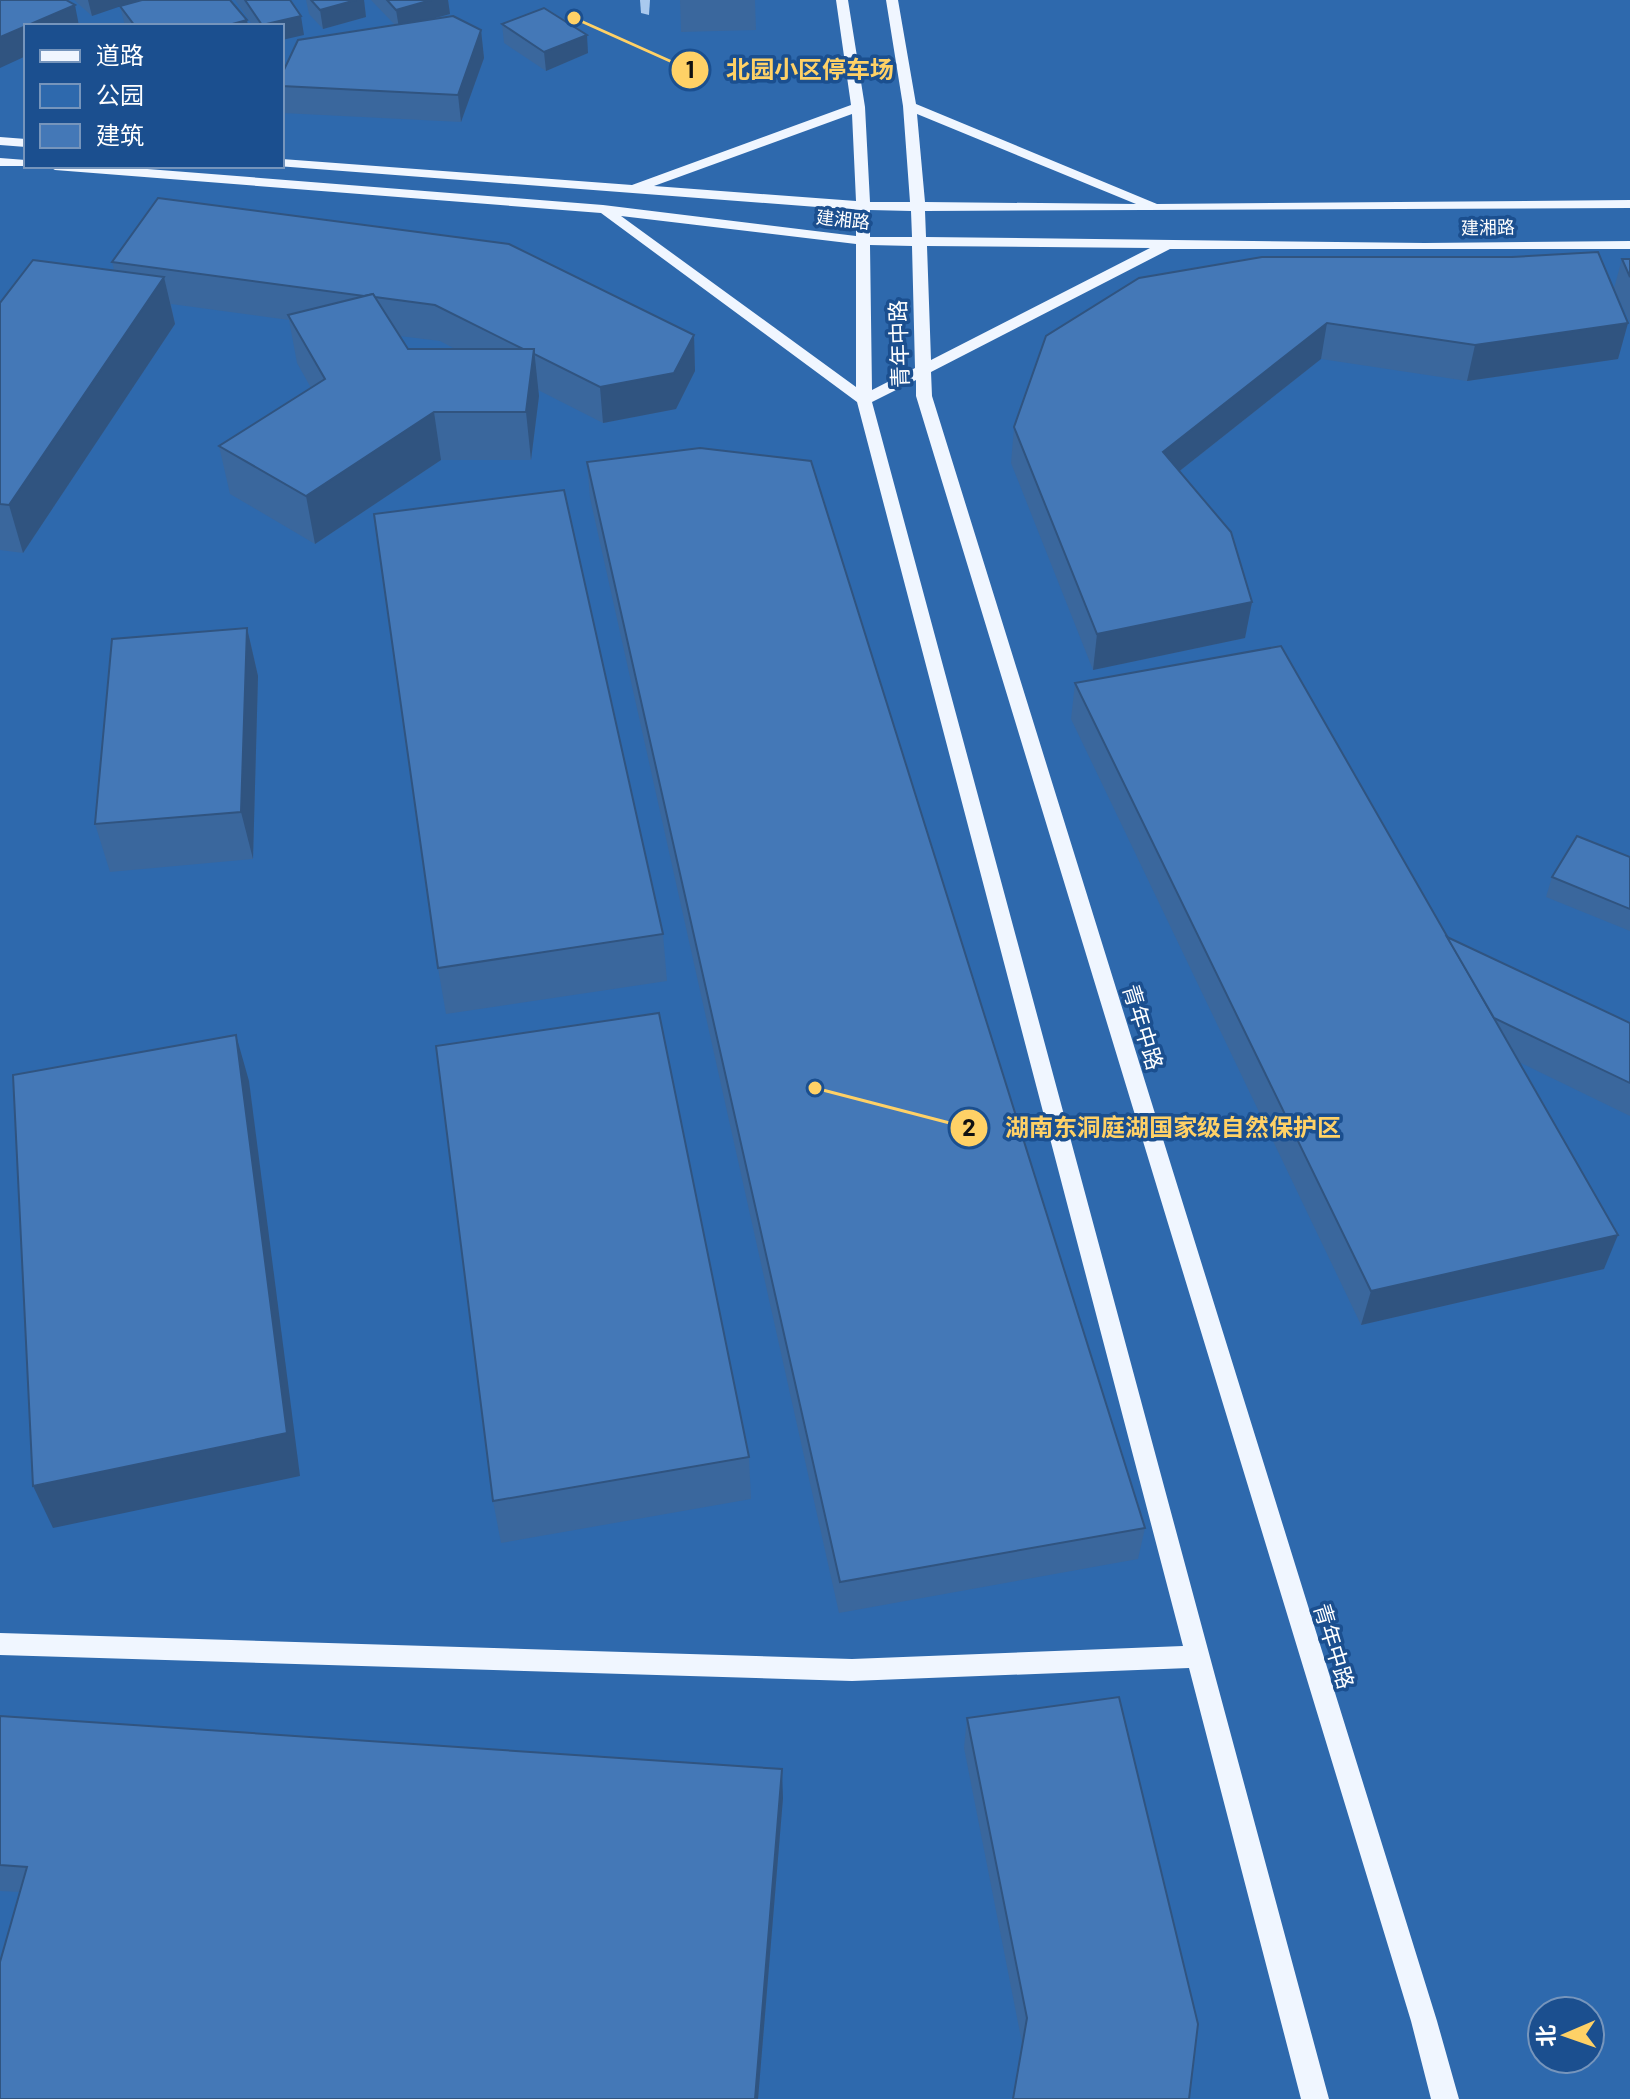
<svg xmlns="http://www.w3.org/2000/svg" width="1630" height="2099" viewBox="0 0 1630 2099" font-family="Barlow,'Noto Sans SC',sans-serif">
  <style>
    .green { fill: #2e69ad; fill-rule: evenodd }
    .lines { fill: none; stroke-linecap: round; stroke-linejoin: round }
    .minor { fill: #a9c9ee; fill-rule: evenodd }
    .major { fill: #f0f6ff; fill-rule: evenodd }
    .wall { fill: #3a679d; fill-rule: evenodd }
    .shaded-wall { fill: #305480 }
    .building { fill: #4478b7; stroke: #305480; stroke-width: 2 }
    .labels { text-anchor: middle; stroke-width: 7; stroke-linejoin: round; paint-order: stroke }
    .far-street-label { font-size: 18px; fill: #fff; stroke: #1b4f8f }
    .street-label { font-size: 22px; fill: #fff; stroke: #1b4f8f }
    .leader { fill: none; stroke: #ffd166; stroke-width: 3 }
    .callout-dot { fill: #ffd166; stroke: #1b4f8f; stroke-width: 3 }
    .mark-label { font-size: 24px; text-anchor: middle; font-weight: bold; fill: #111 }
    .callout-label { font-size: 24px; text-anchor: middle; font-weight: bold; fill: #ffd166; stroke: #1b4f8f; stroke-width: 7; stroke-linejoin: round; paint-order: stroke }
  </style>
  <rect width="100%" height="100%" fill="#1b4f8f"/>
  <path class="green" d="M0 0H1630V2099H0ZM26 26H282V166H26ZM1542 2011H1590V2059H1542Z"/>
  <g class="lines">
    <path class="minor" d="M640 0H650L649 15 641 13Z"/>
    <g class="major">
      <path d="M836 0H848L865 107 870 202H910L903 106 886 0H898L916 104 1157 204 1630 200V208L925 211 926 237 1425 243 1630 241V249H1170L931 372 932 396 1437 2021 1459 2099H1431L1411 2021 916 396V380L872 402 1329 2099H1301L1189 1668 852 1681 0 1655V1633L852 1659 1183 1646 857 402 601 213 55 170 48 166H109L603 205 856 236V210L277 166H282V159L632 185 851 105ZM852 114 856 201 654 186ZM917 114 1136 204 925 202ZM870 210 911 211 912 237H870ZM621 216 856 244V387ZM870 245 912 246 915 368 872 390ZM927 246 1150 248 931 360Z"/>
      <path d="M0 137 26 139V147L0 145Z"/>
      <path d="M0 158 26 160V166H32H0Z"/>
    </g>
  </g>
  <g class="wall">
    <path d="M74 0H139L129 3 247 20 248 26H125L120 6 92 16Z"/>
    <path d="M235 0H290L304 35 282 26H253Z"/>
    <path d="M306 0H364L366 17 323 29 309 14Z"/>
    <path d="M371 0H448L450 14 433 19 481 30 484 58 461 122 282 113V74L395 25Z"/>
    <path d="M680 0H755L756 30 681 32Z"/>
    <path d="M502 24 588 53 546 71 504 43Z"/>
    <path d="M1512 257 1628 323 1618 359 1467 381 1321 359 1180 471 1252 602 1245 638 1093 670 1011 463 1014 427Z"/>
    <path d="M1622 259H1630V323L1614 288Z"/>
    <path d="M112 262 694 335 695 371 676 409 603 423 538 390 539 396 531 460H441L315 544 230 494 219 446 311 388 297 363 289 320 171 304 175 324 23 553 0 550V303L114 270ZM399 336 440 341 455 349H408Z"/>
    <path d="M587 462 1145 1528 1138 1559 839 1613 590 498Z"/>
    <path d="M247 628 258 676 253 859 110 872 95 824Z"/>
    <path d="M1075 683 1447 937 1630 1023V1116L1519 1062 1604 1269 1361 1325 1071 719Z"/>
    <path d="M1630 857V931L1546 897 1552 877Z"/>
    <path d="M663 934 667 981 446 1014 438 968Z"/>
    <path d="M749 1457 751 1499 501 1543 493 1501Z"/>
    <path d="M1119 1697 1022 2043 964 1748 967 1718Z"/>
    <path d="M0 1716 783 1798 758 2099H0L20 1892 0 1891Z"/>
  </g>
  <g class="shaded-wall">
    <path d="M88 0H139L92 16Z"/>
    <path d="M356 0H364L366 17 323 29 320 10Z"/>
    <path d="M431 0H448L450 14 399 28 396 10Z"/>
    <path d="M75 5 79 26H27Z"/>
    <path d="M301 16 304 35 282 40V26H262V25Z"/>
    <path d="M247 20 248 26H225Z"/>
    <path d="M26 26V56L0 68V37Z"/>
    <path d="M481 30 484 58 461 122 458 95Z"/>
    <path d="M587 35 588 53 546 71 544 52Z"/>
    <path d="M164 277 175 324 23 553 9 505Z"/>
    <path d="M1327 323 1321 359 1158 488 1163 452Z"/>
    <path d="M1628 323 1618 359 1467 381 1475 345Z"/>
    <path d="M694 335 695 371 676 409 603 423 600 387Z"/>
    <path d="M534 349 539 396 531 460 526 412Z"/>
    <path d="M434 412 441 460 315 544 306 496Z"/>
    <path d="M1252 602 1245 638 1093 670 1097 634Z"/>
    <path d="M247 628 258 676 253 859 241 812Z"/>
    <path d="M236 1035 249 1081 300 1476 53 1528 33 1486Z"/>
    <path d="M1618 1235 1604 1269 1361 1325 1371 1291Z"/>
    <path d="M782 1769 783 1798 758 2099H755Z"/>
  </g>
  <g class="building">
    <path d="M0 0H66L75 5 0 37Z"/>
    <path d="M142 0H230L247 20 225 26H135L120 6Z"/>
    <path d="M245 0H290L301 16 262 25Z"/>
    <path d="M311 0H356L320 10Z"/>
    <path d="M387 0H431L396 10Z"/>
    <path d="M544 8 587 35 544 52 502 24Z"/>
    <path d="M453 16 481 30 458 95 282 86V74L298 40Z"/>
    <path d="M158 198 509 244 694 335 674 373 600 387 534 354V349H523L435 305 375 297 373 294 364 296 112 262Z"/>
    <path d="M1598 252 1628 323 1475 345 1327 323 1163 452 1231 532 1252 602 1097 634 1014 427 1046 336 1139 278 1262 257H1512Z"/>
    <path d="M1622 259H1630V277Z"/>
    <path d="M33 260 164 277 9 505 0 504V303Z"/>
    <path d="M373 294 408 349H534L526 412H434L306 496 219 446 325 379 288 315Z"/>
    <path d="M700 448 811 461 1145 1528 840 1582 587 462Z"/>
    <path d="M564 490 663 934 438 968 374 514Z"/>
    <path d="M247 628 241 812 95 824 112 639Z"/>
    <path d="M1281 646 1618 1235 1371 1291 1075 683Z"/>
    <path d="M1577 836 1630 857V909L1552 877Z"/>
    <path d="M1447 937 1630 1023V1083L1494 1018Z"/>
    <path d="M659 1013 749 1457 493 1501 436 1046Z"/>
    <path d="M236 1035 287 1433 33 1486 13 1075Z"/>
    <path d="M1119 1697 1198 2024 1189 2099H1013L1027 2018 967 1718Z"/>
    <path d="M0 1716 782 1769 755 2099H0V1962L27 1867 0 1865Z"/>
  </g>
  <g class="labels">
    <g class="far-street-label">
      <text transform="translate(843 220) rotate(6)" y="6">建湘路</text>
      <text transform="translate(1488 228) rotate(-1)" y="6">建湘路</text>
    </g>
    <g class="street-label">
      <text transform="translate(899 344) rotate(-92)" y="8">青年中路</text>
      <text transform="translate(1143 1027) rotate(73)" y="8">青年中路</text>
      <text transform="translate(1334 1646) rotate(73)" y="8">青年中路</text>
    </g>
  </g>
  <path class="leader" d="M574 18L690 70M815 1088L969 1128"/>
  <g class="callout-dot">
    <circle cx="574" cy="18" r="8"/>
    <circle cx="815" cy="1088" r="8"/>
    <circle cx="690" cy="70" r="20"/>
    <circle cx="969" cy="1128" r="20"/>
  </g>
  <g class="mark-label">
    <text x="690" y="78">1</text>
    <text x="969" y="1136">2</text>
  </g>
  <g class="callout-label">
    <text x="810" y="78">北园小区停车场</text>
    <text x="1173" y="1136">湖南东洞庭湖国家级自然保护区</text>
  </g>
  <rect x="24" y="24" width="260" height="144" fill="#1b4f8f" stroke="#7695bc" stroke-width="2"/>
  <rect x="40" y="50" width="40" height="12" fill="#f0f6ff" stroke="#7695bc" stroke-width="2"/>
  <text x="96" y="64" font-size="24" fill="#ffffff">道路</text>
  <rect x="40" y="84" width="40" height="24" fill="#2e69ad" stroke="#7695bc" stroke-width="2"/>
  <text x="96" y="104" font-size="24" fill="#ffffff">公园</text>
  <rect x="40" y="124" width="40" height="24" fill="#4478b7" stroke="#7695bc" stroke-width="2"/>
  <text x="96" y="144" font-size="24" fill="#ffffff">建筑</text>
  <g transform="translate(1566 2035) rotate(268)"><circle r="38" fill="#1b4f8f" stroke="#7695bc" stroke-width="2"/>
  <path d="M0-6L14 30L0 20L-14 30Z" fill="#ffd166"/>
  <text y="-12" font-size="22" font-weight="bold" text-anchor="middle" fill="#ffffff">北</text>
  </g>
</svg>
